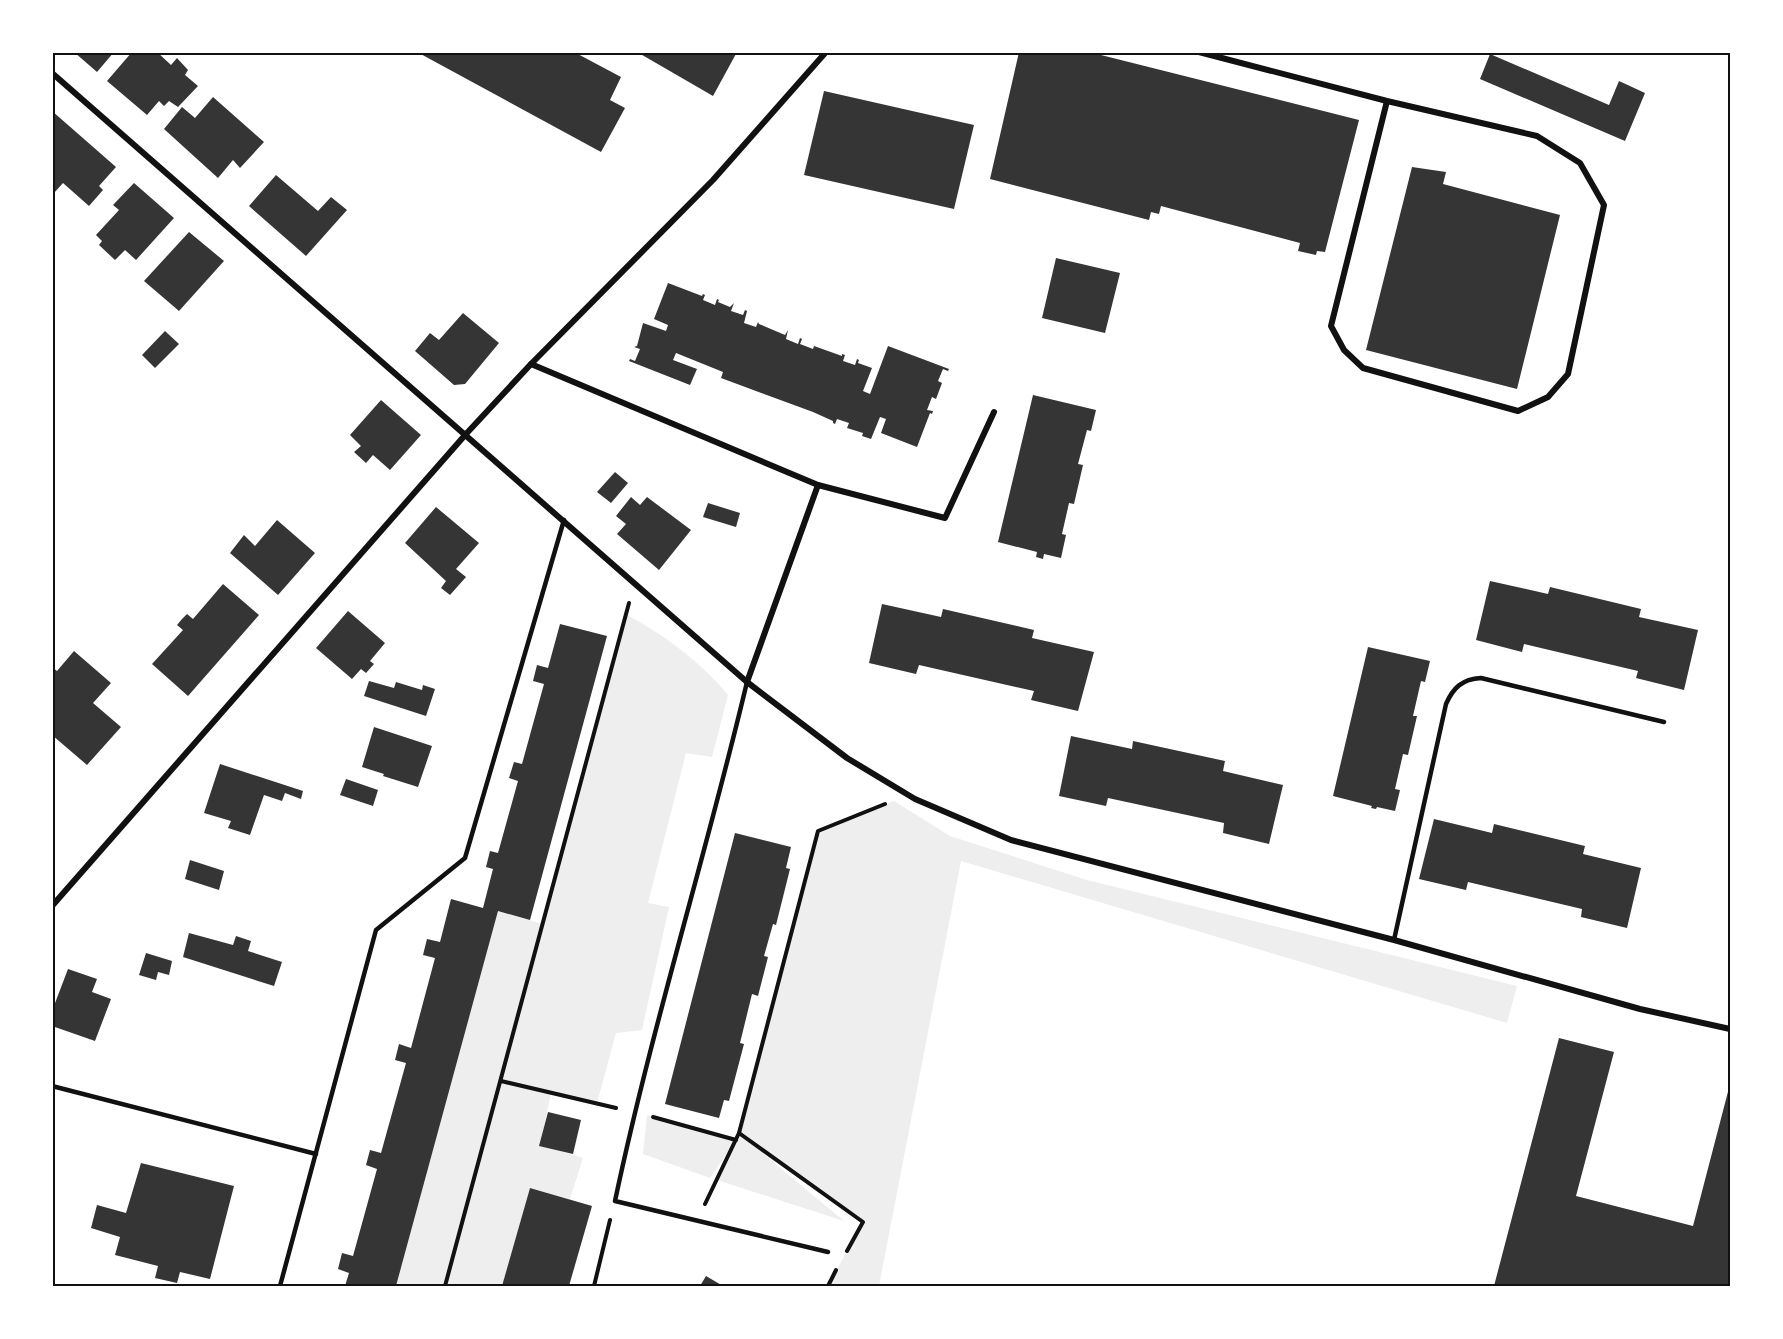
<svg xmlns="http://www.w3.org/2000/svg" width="1783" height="1339" viewBox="0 0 1783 1339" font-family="Helvetica,sans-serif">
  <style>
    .green { fill: #eee }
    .building { fill: #353535 }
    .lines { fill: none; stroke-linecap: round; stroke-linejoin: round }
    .path { stroke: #111; stroke-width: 4 }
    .service { stroke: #111; stroke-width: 4.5 }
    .minor { stroke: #111; stroke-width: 6 }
    .neatline { fill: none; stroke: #111; stroke-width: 2 }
  </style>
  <rect width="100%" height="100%" fill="#fff"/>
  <g class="green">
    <path d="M626 614C665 636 699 660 728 695L712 757 686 753 648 903 669 907 642 1030 616 1033 597 1103 551 1093 540 1145 583 1158 570 1199 530 1188 502 1286H396L498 911 543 924Z"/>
    <path d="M894 801 950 836 1087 880 1517 986 1507 1023 961 861 879 1286H828L863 1222 748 1141 844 1221 717 1180 734 1143 710 1178 643 1154 647 1115 736 1139 818 831Z"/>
  </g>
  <g class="building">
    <path d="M74 52H114L97 72Z"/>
    <path d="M132 52H157L171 65 177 58 188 70 185 75 198 86 178 107 169 101 164 106 159 101 147 115 107 81Z"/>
    <path d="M417 52H574L621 77 610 100 625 108 601 152Z"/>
    <path d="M637 52H737L713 96Z"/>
    <path d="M1019 52H1089L1359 120 1325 252 1317 251 1316 255 1298 251 1300 243 1161 206 1159 214 1151 212 1149 220 990 179Z"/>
    <path d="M1490 54 1609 105 1619 81 1645 93 1625 141 1480 79Z"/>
    <path d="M824 91 974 125 954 209 804 175Z"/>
    <path d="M213 97 264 142 240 168 233 160 218 178 164 129 182 107 195 118Z"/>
    <path d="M52 111 116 167 99 186 103 190 89 206 63 183 54 193 52 192Z"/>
    <path d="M1412 167 1446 172 1443 184 1560 215 1517 389 1366 350Z"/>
    <path d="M276 175 318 211 331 197 347 210 306 256 249 206Z"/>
    <path d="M134 183 174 218 136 260 125 250 115 260 99 245 102 241 96 235 119 210 113 205Z"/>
    <path d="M189 232 224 261 179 311 144 281Z"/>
    <path d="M1056 258 1120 273 1105 333 1042 318Z"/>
    <path d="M668 283 702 296 703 294 705 295 703 300 715 305 717 299 719 300 718 302 730 307 734 303 731 311 743 315 745 310 747 311 744 323 756 327 758 322 759 324 785 335 788 330 786 339 798 344 800 338 802 339 800 344 813 349 814 346 842 356V354L845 355 843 361 855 365 857 359 859 360 858 363 872 368 863 391 870 394 888 346 949 369 948 371 943 369 938 381 942 383 936 399 932 397 927 410 933 411 932 414 930 413 917 447 881 433 886 419 880 417 871 439 862 436 863 433 847 428 849 423 837 419 835 424 833 423V421L813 412 721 378 723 372 676 353 673 360 697 369 690 385 629 361 630 359 635 361 640 349 634 347 637 346 643 323 666 331 668 325 654 319Z"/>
    <path d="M463 313 499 343 465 384 454 385 415 351 430 333 439 340Z"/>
    <path d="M165 331 179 344 155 368 142 355Z"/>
    <path d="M1033 395 1096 410 1091 431 1087 430 1078 464 1083 465 1074 504 1069 503 1062 534 1066 535 1061 558 1044 554 1043 559 1036 557 1037 552 998 542Z"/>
    <path d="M381 400 421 435 390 470 373 455 366 463 354 452 361 446 350 435Z"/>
    <path d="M615 472 628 483 611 503 597 492Z"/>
    <path d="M631 497 640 505 647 497 691 530 659 570 617 534 626 524 616 516Z"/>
    <path d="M708 503 740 513 736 527 703 517Z"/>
    <path d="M436 507 479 543 456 569 466 577 450 595 441 588 446 581 405 543Z"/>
    <path d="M277 520 315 553 278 595 230 553 244 535 255 546Z"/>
    <path d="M1490 581 1548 594 1550 587 1641 609 1639 617 1698 630 1684 690 1636 678 1638 671 1524 644 1522 652 1476 640Z"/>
    <path d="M223 584 259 615 188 696 152 664 183 630 177 625 182 619 187 614 193 619Z"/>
    <path d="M882 604 941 617 943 609 1034 630 1032 638 1094 652 1078 711 1031 700 1034 691 919 665 916 674 869 663Z"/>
    <path d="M348 611 385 643 370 661 374 664 366 673 361 669 352 679 316 648Z"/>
    <path d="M560 624 607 636 530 920 498 911 396 1286H345L349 1273 338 1269 342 1253 353 1256 377 1169 366 1165 370 1150 381 1153 406 1063 395 1060 399 1044 411 1048 435 958 423 955 427 939 440 942 451 899 483 908 493 869 486 867 490 851 498 853 518 781 509 778 514 762 522 764 544 684 533 681 537 665 548 668Z"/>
    <path d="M1368 647 1430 661 1425 682 1421 681 1413 716H1417L1408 755 1403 754 1395 789 1400 790 1395 811 1377 807 1376 809 1371 808 1372 806 1333 796Z"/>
    <path d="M74 651 111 683 93 703 121 727 87 765 52 735V667L57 671Z"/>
    <path d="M369 681 394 688 396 682 422 690 423 685 435 689 426 716 364 696Z"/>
    <path d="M374 727 432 746 418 787 383 776 384 774 362 767Z"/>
    <path d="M1071 736 1132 749 1133 741 1225 761 1223 771 1283 785 1269 844 1223 833 1224 823 1108 798 1106 806 1059 796Z"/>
    <path d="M220 764 303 791 301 799 285 793 282 801 264 795 250 835 228 828 231 821 204 813Z"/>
    <path d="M346 779 378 790 373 806 340 795Z"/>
    <path d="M1434 819 1492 833 1494 824 1585 846 1583 854 1641 868 1627 928 1581 917 1582 909 1468 882 1466 890 1419 879Z"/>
    <path d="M735 833 791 847 786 868 790 869 776 925 773 924 764 956 768 957 758 996 752 994 740 1043 744 1044 729 1101 724 1100 719 1118 665 1104Z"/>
    <path d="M190 860 224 871 219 890 185 879Z"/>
    <path d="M189 933 233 945 236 936 251 941 248 951 282 962 274 986 183 957Z"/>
    <path d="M146 953 172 961 169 975 158 972 156 980 139 975Z"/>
    <path d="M68 969 97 979 92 992 111 999 95 1041 52 1026V1011Z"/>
    <path d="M1559 1038 1614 1052 1576 1196 1693 1226 1730 1084V1286H1494Z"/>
    <path d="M548 1112 581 1120 573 1154 539 1146Z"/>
    <path d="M141 1163 234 1186 210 1279 180 1272 177 1283 155 1278 158 1266 115 1255 120 1237 91 1228 97 1205 126 1213Z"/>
    <path d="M530 1188 592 1206 569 1286H502Z"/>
    <path d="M706 1276 723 1286H700Z"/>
  </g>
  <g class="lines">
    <g class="path">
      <path d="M501 1081 616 1108"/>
      <path d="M653 1117 736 1140"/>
      <path d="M739 1133 863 1222 847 1251"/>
      <path d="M705 1204 739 1133 818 831 885 804"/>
      <path d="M115 1286H123"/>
      <path d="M445 1286 629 603"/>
      <path d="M594 1286 610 1220"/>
      <path d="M828 1286 836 1270"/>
    </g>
    <g class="service">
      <path d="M747 682C706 855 652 1026 615 1201L828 1252"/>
      <path d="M1394 940 1446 704C1453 688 1462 679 1481 678L1664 722"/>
      <path d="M52 1086 316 1154"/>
      <path d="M280 1286 376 930 465 858 564 520"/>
    </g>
    <g class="minor">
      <path d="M1199 52 1387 101 1537 136 1580 163 1604 205 1568 374 1548 397 1518 411 1363 368 1344 350 1331 326 1387 101"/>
      <path d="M52 73 747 682 847 758 915 799 1011 840 1394 940 1640 1009 1730 1029"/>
      <path d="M531 364 818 485 945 518 994 412"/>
      <path d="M747 682 818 485"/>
      <path d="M52 906 466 434 531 364 713 180 826 52"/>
    </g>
  </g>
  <rect width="1783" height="1339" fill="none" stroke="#ffffff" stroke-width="108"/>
  <rect x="54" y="54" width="1675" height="1231" class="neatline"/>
</svg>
